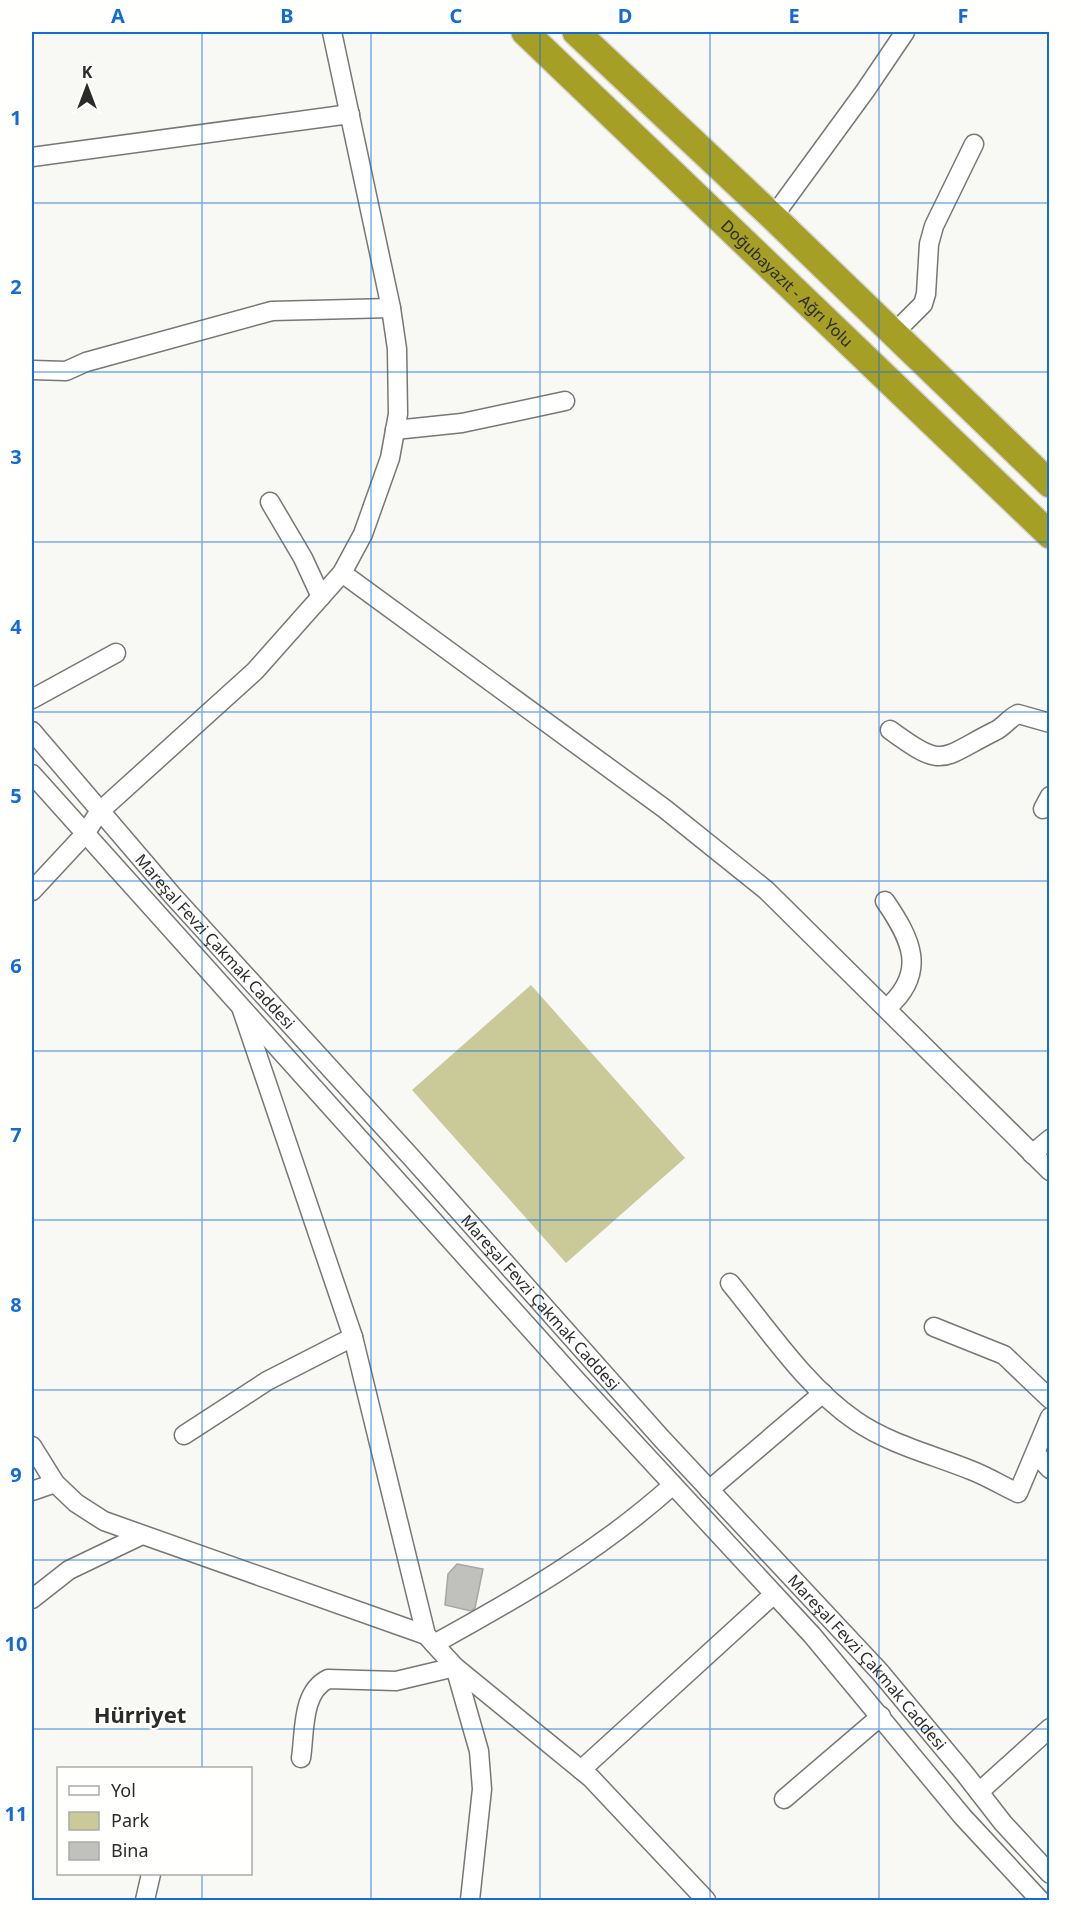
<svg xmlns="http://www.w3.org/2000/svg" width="1081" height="1932" viewBox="0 0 1081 1932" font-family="'Noto Sans',sans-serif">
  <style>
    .green { fill: #cac998 }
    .building { fill: #c0c0bd; stroke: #a6a6a3; stroke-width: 1.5 }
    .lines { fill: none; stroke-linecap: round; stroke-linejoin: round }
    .minor-casing { stroke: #777774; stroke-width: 21 }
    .highway-casing { stroke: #d5d5d4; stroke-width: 30 }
    .minor { stroke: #fff; stroke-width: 18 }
    .highway { stroke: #a59f26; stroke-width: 27 }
    .grid { fill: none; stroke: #136cd5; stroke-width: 1.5; stroke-opacity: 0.55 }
    .labels { text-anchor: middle; stroke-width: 4.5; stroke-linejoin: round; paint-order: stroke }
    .street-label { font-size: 16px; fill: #2b2b2a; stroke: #fffffe }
    .district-label { font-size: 22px; font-weight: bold; fill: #2b2b2a; stroke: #fffffe }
    .neatline { fill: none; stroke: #136cd5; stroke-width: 2 }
    .grid-label { font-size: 20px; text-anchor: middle; font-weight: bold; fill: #136cd5 }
  </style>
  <rect width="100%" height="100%" fill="#f8f8f4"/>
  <path class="green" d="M531 985 685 1158 566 1263 412 1090Z"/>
  <path class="building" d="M457 1564 483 1569 475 1608 471 1611 445 1605 448 1574Z"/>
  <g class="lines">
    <defs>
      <g id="minor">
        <path d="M32 157 350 114"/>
        <path d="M773 217 865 91 905 32"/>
        <path d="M894 333 923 304 926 294 929 244 934 226 974 144"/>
        <path d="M32 370 66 371 86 362 272 311 391 308"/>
        <path d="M395 430 462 423 565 401"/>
        <path d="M270 502 303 558 321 597"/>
        <path d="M342 573 665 809 766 890 1050 1171"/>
        <path d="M32 699 116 653"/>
        <path d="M890 730C945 770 939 759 995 731 1004 727 1009 718 1018 714L1050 723"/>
        <path id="s1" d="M32 731 173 896 411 1157 662 1439 880 1672 965 1774 1003 1823 1050 1874"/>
        <path d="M32 774 577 1381 812 1635 963 1817 1040 1900"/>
        <path d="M1043 809 1050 796"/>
        <path d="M32 891 85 834 99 812 255 671 342 573 363 534 390 458 398 414 397 349 391 308 332 32"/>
        <path d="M885 901C911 939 928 972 887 1008"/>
        <path d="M242 1010 353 1337 426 1635 455 1667 479 1751 482 1789 470 1900"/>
        <path d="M1032 1154 1050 1139"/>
        <path d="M730 1283C767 1328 807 1388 856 1421 891 1445 934 1455 973 1471 988 1477 1003 1486 1018 1493L1050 1417"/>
        <path d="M934 1327 1004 1355 1050 1399"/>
        <path d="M184 1435 267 1381 353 1337"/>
        <path d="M32 1446 55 1483 76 1503 104 1521 426 1635"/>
        <path d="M1036 1454 1050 1469"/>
        <path d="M709 1490 823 1393"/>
        <path d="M32 1491 55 1483"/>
        <path d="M32 1599 69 1570 140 1536"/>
        <path d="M434 1644C521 1596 598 1552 673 1485"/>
        <path d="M301 1758C305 1733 301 1692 328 1679L396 1681 455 1667 591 1778 706 1900"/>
        <path d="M581 1770 774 1594"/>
        <path d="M979 1792 1050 1728"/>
        <path d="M784 1799 881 1716"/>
        <path d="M145 1900 151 1874"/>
      </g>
      <g id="highway">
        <path id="s2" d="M525 32 1050 535"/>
        <path d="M576 32 773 217 1050 484"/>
      </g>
    </defs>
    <use href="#minor" class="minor-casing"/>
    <use href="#highway" class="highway-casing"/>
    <use href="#minor" class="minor"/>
    <use href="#highway" class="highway"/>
  </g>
  <path class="grid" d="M202 32V1768M371 32V1900M540 32V1900M710 32V1900M879 32V1900M32 203H1050M32 372H1050M32 542H1050M32 712H1050M32 881H1050M32 1051H1050M32 1220H1050M32 1390H1050M32 1560H1050M32 1729H1050M202 1874V1900"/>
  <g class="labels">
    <g class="street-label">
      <text dy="6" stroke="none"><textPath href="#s2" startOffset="363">Doğubayazıt - Ağrı Yolu</textPath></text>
      <text dy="6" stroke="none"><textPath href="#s1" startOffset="279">Mareşal Fevzi Çakmak Caddesi</textPath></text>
      <text dy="6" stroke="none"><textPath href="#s1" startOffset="765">Mareşal Fevzi Çakmak Caddesi</textPath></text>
      <text dy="6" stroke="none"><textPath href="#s1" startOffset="1251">Mareşal Fevzi Çakmak Caddesi</textPath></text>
    </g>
    <g class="district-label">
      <text x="140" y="1723">Hürriyet</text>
    </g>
  </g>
  <rect width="1081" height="1932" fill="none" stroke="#fffffe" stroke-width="66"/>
  <rect x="57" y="1767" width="195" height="108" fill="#fffffe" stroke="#aaaaa9" stroke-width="1.5"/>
  <rect x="69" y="1786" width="30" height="9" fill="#ffffff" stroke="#aaaaa9" stroke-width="1.5"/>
  <text x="111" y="1797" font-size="18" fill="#2b2b2a">Yol</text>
  <rect x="69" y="1812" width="30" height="18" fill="#cac998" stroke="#aaaaa9" stroke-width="1.5"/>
  <text x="111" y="1827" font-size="18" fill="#2b2b2a">Park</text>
  <rect x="69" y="1842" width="30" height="18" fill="#c0c0bd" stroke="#aaaaa9" stroke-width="1.5"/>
  <text x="111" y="1857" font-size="18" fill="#2b2b2a">Bina</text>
  <g transform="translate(87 87)" stroke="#fffffe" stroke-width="4.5" paint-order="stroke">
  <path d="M0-4.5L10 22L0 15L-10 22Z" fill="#2b2b2a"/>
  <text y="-9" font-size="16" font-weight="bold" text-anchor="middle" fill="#2b2b2a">K</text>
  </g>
  <rect x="33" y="33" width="1015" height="1866" class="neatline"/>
  <g class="grid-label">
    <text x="118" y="23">A</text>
    <text x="287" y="23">B</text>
    <text x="456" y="23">C</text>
    <text x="625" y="23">D</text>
    <text x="794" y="23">E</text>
    <text x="963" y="23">F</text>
    <text x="16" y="125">1</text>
    <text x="16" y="294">2</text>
    <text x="16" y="464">3</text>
    <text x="16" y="634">4</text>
    <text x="16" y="803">5</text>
    <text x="16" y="973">6</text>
    <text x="16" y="1142">7</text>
    <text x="16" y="1312">8</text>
    <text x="16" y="1482">9</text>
    <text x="16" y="1651">10</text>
    <text x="16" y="1821">11</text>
  </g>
</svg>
